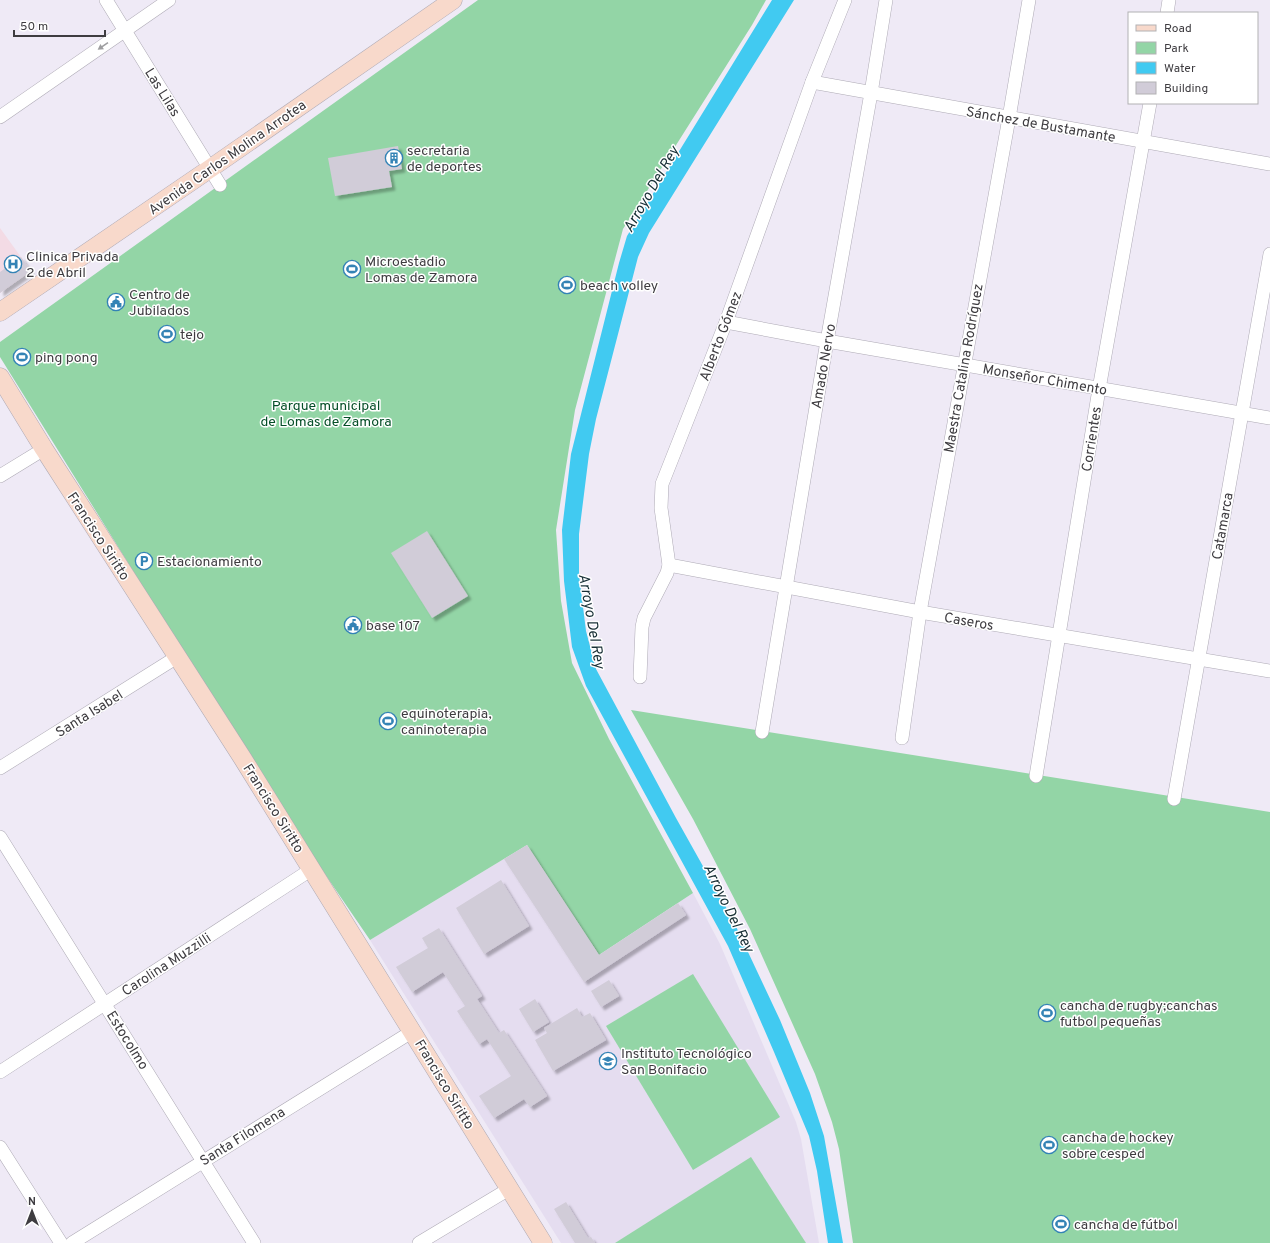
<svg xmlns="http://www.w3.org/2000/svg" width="1270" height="1243" viewBox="0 0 1270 1243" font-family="Overpass,sans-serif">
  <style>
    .built { fill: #e5ddf0 }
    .medical { fill: #f3dbe5 }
    .green { fill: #93d5a6 }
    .water { fill: #41caf1 }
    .building { fill: #d1ccd8; filter: url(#shadow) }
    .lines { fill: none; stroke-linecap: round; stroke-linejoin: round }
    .street-casing { stroke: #aeaab5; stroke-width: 14 }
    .secondary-casing { stroke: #aeaab5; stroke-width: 19 }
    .street { stroke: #fff; stroke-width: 13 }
    .secondary { stroke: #f8d9cb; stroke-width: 18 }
    .oneway { fill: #9e9ea0 }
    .labels { text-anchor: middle; stroke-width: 3; stroke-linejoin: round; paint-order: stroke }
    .street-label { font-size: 14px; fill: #3e3c40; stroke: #fff }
    .poi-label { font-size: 14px; fill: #3e3c40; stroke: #fff; text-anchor: start }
    .park-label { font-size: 14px; fill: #054f28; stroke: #fff }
    .water-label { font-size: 15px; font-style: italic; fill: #182f36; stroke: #fff }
  </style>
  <defs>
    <filter id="shadow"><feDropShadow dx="3.5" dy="3.5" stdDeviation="1" flood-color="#0004"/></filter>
  </defs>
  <rect width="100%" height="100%" fill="#efeaf6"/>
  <path class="built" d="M527 845 599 955 693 893 720 944 796 1122 801 1139 819 1243H561L370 940Z"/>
  <path class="medical" d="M0 228 31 271 0 293Z"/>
  <g class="green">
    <path d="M478 0H766L752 25 623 229 575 410 556 530 561 601 572 663 609 739 693 893 599 955 527 845 370 940 288 820 0 357V342Z"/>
    <path d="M631 710 1270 812V1243H853L839 1149 832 1122 815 1074 750 929 693 819Z"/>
    <path d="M693 974 780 1117 693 1170 606 1026Z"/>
    <path d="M751 1157 806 1243H615Z"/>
  </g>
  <path class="water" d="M772 0H794L649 233 638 257 596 419 589 454 579 534V575L586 631 596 669 676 818 732 918 780 1020 810 1093 824 1136 843 1243H828L817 1171 809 1136 774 1052 728 946 586 686 572 647 564 581 562 530 571 454 619 263 627 236Z"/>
  <g class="building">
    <path d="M398 146 402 169 389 171 392 187 335 196 328 158Z"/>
    <path d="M21 257 31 271 0 293V272Z"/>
    <path d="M427 531 468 596 432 618 391 553Z"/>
    <path d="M527 845 599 955 678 903 686 915 584 982 504 859Z"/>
    <path d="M501 880 529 926 484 954 456 908Z"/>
    <path d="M439 928 482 996 477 999 499 1033 504 1030 547 1096 530 1107 524 1099 494 1118 479 1096 511 1076 487 1039 479 1044 457 1011 465 1006 443 972 412 992 396 967 428 948 422 938Z"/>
    <path d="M609 980 619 996 601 1007 591 991Z"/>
    <path d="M535 999 549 1022 533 1032 519 1009Z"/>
    <path d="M577 1008 582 1017 590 1013 606 1040 553 1071 535 1040 547 1033 544 1028Z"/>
    <path d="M566 1202 588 1238 591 1237 595 1243H575L554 1209Z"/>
  </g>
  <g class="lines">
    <defs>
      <g id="street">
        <path d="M106 0 220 185"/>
        <path d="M1167 13 1169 0"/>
        <path d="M812 82 1270 164"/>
        <path d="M0 117 169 0"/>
        <path d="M726 322 827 341 1270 418"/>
        <path d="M0 476 44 449"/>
        <path d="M669 565 920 612 1270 671"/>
        <path d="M640 677 642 627 644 618 667 573 669 565 661 508 662 484 726 322 812 82 845 0"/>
        <path d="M762 732 827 341 871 93 886 0"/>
        <path d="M902 738 920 612 1009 118 1029 0"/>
        <path d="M0 768 177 657"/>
        <path d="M1036 776 1099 389 1150 103"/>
        <path d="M1174 799 1270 254"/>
        <path d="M0 837 254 1243"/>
        <path d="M0 1072 312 869"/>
        <path d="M0 1147 61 1243"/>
        <path d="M72 1243 413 1031"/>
        <path d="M419 1243 509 1189"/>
      </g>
      <g id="secondary">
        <path d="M0 312 211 168 453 0"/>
        <path d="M0 377 44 449 243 759 543 1243"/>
      </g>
    </defs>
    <use href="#street" class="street-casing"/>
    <use href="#secondary" class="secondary-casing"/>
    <use href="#street" class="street"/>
    <use href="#secondary" class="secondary"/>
  </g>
  <defs><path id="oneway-solid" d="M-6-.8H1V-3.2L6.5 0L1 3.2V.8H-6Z"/></defs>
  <use class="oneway" href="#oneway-solid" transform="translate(103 46) rotate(146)"/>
  <defs>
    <symbol id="building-ring" viewBox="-11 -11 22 22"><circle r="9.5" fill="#fff" stroke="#3483b5" stroke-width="1.5"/><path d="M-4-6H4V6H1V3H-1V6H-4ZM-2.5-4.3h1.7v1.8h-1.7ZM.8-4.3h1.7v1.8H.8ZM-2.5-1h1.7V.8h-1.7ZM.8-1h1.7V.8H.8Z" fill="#3483b5"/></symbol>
    <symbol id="hospital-ring" viewBox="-11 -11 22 22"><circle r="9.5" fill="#fff" stroke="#3483b5" stroke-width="1.5"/><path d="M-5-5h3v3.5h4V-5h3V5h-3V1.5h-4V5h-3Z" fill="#3483b5"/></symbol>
    <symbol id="stadium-ring" viewBox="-11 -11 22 22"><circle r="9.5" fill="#fff" stroke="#3483b5" stroke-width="1.5"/><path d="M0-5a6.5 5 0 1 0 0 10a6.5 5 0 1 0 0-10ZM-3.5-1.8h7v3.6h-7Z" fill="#3483b5"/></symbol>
    <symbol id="civic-ring" viewBox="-11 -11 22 22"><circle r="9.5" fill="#fff" stroke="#3483b5" stroke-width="1.5"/><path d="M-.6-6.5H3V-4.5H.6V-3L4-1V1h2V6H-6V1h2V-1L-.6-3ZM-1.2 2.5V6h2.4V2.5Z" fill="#3483b5"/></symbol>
    <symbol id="parking-ring" viewBox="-11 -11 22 22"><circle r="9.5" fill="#fff" stroke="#3483b5" stroke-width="1.5"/><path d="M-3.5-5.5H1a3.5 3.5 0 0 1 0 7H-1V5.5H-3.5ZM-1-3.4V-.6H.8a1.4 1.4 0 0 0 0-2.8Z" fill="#3483b5"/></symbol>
    <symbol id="school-ring" viewBox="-11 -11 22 22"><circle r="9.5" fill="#fff" stroke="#3483b5" stroke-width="1.5"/><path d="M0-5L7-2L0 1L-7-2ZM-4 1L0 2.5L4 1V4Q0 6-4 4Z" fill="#3483b5"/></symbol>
  </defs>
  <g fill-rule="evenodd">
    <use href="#building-ring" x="384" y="148" width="20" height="20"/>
    <use href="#hospital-ring" x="3" y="254" width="20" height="20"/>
    <use href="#stadium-ring" x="342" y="259" width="20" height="20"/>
    <use href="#stadium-ring" x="557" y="275" width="20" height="20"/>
    <use href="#civic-ring" x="106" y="292" width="20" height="20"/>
    <use href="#stadium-ring" x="157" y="324" width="20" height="20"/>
    <use href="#stadium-ring" x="12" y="347" width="20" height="20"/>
    <use href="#parking-ring" x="134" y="551" width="20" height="20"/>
    <use href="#civic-ring" x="343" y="615" width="20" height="20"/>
    <use href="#stadium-ring" x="378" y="711" width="20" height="20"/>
    <use href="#stadium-ring" x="1037" y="1003" width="20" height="20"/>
    <use href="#school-ring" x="598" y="1051" width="20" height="20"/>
    <use href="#stadium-ring" x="1039" y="1135" width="20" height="20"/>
    <use href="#stadium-ring" x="1051" y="1214" width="20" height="20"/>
  </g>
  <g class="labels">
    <g class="street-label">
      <text transform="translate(163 92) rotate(58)" y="5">Las Lilas</text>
      <text transform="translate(1041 124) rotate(10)" y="5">Sánchez de Bustamante</text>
      <text transform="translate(227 157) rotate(-35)" y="5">Avenida Carlos Molina Arrotea</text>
      <text transform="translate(720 336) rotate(-69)" y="5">Alberto Gómez</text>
      <text transform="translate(823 366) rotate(-80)" y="5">Amado Nervo</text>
      <text transform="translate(963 368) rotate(-80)" y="5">Maestra Catalina Rodríguez</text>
      <text transform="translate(1045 379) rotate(10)" y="5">Monseñor Chimento</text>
      <text transform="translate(1091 439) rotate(-81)" y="5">Corrientes</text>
      <text transform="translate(1222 526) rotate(-80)" y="5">Catamarca</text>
      <text transform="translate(99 536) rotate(57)" y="5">Francisco Siritto</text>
      <text transform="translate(969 621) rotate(10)" y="5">Caseros</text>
      <text transform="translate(89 713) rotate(-32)" y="5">Santa Isabel</text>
      <text transform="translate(274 808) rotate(58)" y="5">Francisco Siritto</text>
      <text transform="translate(166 964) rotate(-33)" y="5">Carolina Muzzilli</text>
      <text transform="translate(128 1040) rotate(58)" y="5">Estocolmo</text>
      <text transform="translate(445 1084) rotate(59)" y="5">Francisco Siritto</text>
      <text transform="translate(242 1136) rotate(-32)" y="5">Santa Filomena</text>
    </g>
    <g class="poi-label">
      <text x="407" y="155">secretaria<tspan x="407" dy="16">de deportes</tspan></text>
      <text x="26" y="261">Clinica Privada<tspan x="26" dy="16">2 de Abril</tspan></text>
      <text x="365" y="266">Microestadio<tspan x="365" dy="16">Lomas de Zamora</tspan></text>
      <text x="580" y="290">beach volley</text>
      <text x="129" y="299">Centro de<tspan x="129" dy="16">Jubilados</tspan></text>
      <text x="180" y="339">tejo</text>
      <text x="35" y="362">ping pong</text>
      <text x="157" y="566">Estacionamiento</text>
      <text x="366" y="630">base 107</text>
      <text x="401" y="718">equinoterapia,<tspan x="401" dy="16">caninoterapia</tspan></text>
      <text x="1060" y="1010">cancha de rugby;canchas<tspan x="1060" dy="16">futbol pequeñas</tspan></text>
      <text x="621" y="1058">Instituto Tecnológico<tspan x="621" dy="16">San Bonifacio</tspan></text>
      <text x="1062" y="1142">cancha de hockey<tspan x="1062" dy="16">sobre cesped</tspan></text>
      <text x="1074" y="1229">cancha de fútbol</text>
    </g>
    <g class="park-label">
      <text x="326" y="410">Parque municipal<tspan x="326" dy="16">de Lomas de Zamora</tspan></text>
    </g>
    <g class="water-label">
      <text transform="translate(651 189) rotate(-60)" y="5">Arroyo Del Rey</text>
      <text transform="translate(592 621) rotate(80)" y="5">Arroyo Del Rey</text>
      <text transform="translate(729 908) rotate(64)" y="5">Arroyo Del Rey</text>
    </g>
  </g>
  <rect x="1128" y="12" width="130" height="92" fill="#ffffff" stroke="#b2b1b3"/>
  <rect x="1136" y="25" width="20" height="6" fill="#f8d9cb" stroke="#b2b1b3"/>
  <text x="1164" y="32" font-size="12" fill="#3e3c40">Road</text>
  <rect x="1136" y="42" width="20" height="12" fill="#93d5a6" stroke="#b2b1b3"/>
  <text x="1164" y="52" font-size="12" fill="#3e3c40">Park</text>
  <rect x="1136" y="62" width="20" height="12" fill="#41caf1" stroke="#b2b1b3"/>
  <text x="1164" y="72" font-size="12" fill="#3e3c40">Water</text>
  <rect x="1136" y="82" width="20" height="12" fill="#d1ccd8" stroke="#b2b1b3"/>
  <text x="1164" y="92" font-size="12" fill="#3e3c40">Building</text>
  <g transform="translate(32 1211)" stroke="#ffffff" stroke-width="3" paint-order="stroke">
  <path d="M0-3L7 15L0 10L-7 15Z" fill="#3e3c40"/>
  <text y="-6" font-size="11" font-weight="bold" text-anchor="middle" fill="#3e3c40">N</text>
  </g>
  <path d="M14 30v6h91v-6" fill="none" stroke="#3e3c40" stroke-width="2"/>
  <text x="20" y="30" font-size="12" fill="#3e3c40" stroke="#ffffff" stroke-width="3" paint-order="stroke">50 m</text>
</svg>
